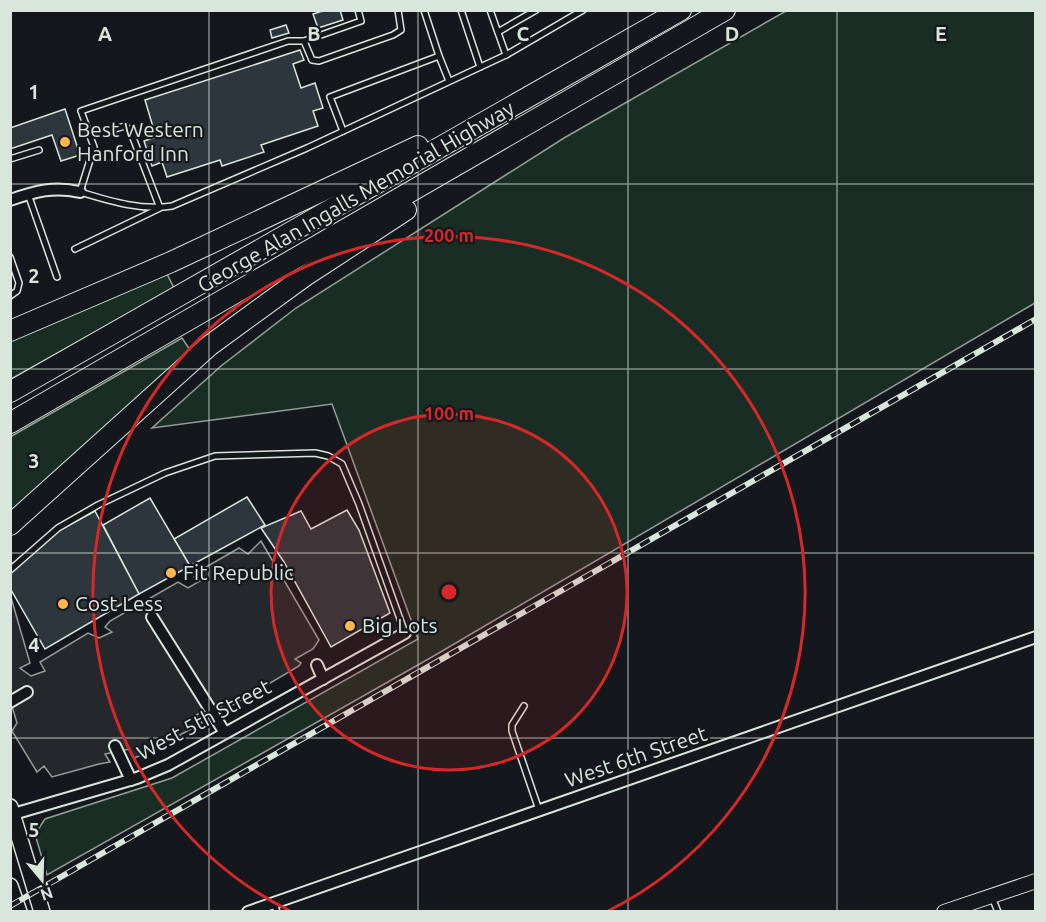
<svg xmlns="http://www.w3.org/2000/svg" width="1046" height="922" viewBox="0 0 1046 922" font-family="Ubuntu,sans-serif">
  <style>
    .green { fill: #1a2d24; stroke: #939e99; stroke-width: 1.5 }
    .parking { fill: #24282b; stroke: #939e99; stroke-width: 1.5 }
    .building { fill: #2c363c; stroke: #d8e6dc; stroke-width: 1.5 }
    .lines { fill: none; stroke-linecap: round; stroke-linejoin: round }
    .service-casing { stroke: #d8e6dc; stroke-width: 8 }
    .minor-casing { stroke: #d8e6dc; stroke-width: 14 }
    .tertiary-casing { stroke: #d8e6dc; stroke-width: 16 }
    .secondary-casing { stroke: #d8e6dc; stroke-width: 18 }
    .motorway-casing { stroke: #d8e6dc; stroke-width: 22 }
    .service { stroke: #14181c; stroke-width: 5 }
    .minor { stroke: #14181c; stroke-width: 10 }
    .tertiary { stroke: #14181c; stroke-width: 14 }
    .secondary { stroke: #14181c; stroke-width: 15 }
    .motorway { stroke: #14181c; stroke-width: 20 }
    .rail-casing { stroke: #d8e6dc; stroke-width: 6 }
    .rail { stroke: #14181c; stroke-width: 4; stroke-dasharray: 11; stroke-linecap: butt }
    .grid { fill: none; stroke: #d8e6dc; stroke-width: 1.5; stroke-opacity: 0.55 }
    .ring { fill: none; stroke: #d62828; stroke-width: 3 }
    .poi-dot { fill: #ffb74d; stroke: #14181c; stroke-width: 2 }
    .labels { text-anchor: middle; stroke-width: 4.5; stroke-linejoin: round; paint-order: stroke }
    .poi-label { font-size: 21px; fill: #d8e6dc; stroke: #14181c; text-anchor: start }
    .street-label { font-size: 21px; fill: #d8e6dc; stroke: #14181c }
    .grid-label { font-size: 20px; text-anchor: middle; font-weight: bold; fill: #d8e6dc; stroke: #14181c; stroke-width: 4.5; stroke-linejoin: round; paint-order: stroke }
    .centre { fill: #d62828; stroke: #14181c; stroke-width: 3 }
    .ring-label { font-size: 18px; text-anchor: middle; font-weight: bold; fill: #d62828; stroke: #14181c; stroke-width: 4.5; stroke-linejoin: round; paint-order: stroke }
  </style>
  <rect width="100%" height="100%" fill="#14181c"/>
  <g class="green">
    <path d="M786 11H1035V303L432 657 47 875 35 834 45 819 172 778 418 639 332 404 152 428 221 366 296 308 564 138Z"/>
    <path d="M165 270 174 288 11 379V337Z"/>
    <path d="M182 338 192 353 11 516 10 437Z"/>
  </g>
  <path class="parking" d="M261 541 319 640 313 649 295 659 301 663 299 666 226 709 216 704 196 715 202 723 149 752 134 758 129 749 105 754 110 762 99 764 52 777 44 766 37 772 12 731 17 723 11 703 10 594 30 663 20 668 31 676 45 671 40 662 88 633 99 638 112 632 105 627 110 621 178 582 188 588 200 581 194 577 199 571 239 548 248 554Z"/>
  <g class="building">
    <path d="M326 10H340L343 20 318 28 313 14Z"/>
    <path d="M286 25 289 33 272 38 270 30Z"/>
    <path d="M300 50 304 60 293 64 301 88 315 83 323 108 313 111 318 126 261 145 264 152 222 166 220 160 167 177 162 162 152 166 144 141 156 137 145 100Z"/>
    <path d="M65 109 80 155 61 161 52 135 10 149V128Z"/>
    <path d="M247 497 265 525 190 566 174 539Z"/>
    <path d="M150 498 190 566 139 594 103 525Z"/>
    <path d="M347 510 359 530 390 613 331 647 284 562 261 528 301 511 311 529Z"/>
    <path d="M95 511 139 594 45 649 10 588V574L58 531Z"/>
  </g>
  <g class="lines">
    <defs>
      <g id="service">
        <path d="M358 10 361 21 304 41H288L81 111 94 147 80 192C110 201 141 211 172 206L307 148 506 55 583 10"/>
        <path d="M461 10 480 67"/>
        <path d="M490 10 506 55"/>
        <path d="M498 32 536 10"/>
        <path d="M304 41 312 60 319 61 393 35 401 30 398 10"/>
        <path d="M439 56 449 81"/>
        <path d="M343 131 330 97 439 56 424 10"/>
        <path d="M10 159 39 150"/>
        <path d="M28 194 57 277"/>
        <path d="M75 249 160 208 130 130 125 126 90 136"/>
        <path d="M10 257 19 283 17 291 10 296"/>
        <path d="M10 570 58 528 98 505 165 473 215 456 315 453 328 456 342 464 359 504 405 633"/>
        <path d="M524 706 512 725V731L539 810"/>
        <path d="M992 897 998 912"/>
        <path d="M274 903 277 912"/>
      </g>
      <g id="minor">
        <path d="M10 200C36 191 54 186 80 192"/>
        <path d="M152 617 225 733"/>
        <path d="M317 665 323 679"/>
        <path d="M10 702 27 692"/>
        <path d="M115 746 131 780"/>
        <path d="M10 815 137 778 168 765 405 633"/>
        <path d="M248 912 1036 637"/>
      </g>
      <path id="tertiary" d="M944 912 1036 881"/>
      <g id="secondary">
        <path d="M10 807 42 912"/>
        <path d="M10 886 19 912"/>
      </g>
      <g id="motorway">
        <path d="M10 331 171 262 418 146"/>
        <path d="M10 392 681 10"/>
        <path d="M10 423 725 10"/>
        <path d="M10 525 209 346 305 276 406 210"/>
      </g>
    </defs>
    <use href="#service" class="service-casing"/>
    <use href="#minor" class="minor-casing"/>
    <use href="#tertiary" class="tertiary-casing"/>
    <use href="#secondary" class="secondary-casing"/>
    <use href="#motorway" class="motorway-casing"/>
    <use href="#service" class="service"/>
    <use href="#minor" class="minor"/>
    <use href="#tertiary" class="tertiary"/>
    <use href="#secondary" class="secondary"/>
    <use href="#motorway" class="motorway"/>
    <defs>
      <path id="rail" d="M10 906 1036 319"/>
    </defs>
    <use href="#rail" class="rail-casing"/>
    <use href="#rail" class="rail"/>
  </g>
  <path class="grid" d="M209 10V912M418 10V912M628 10V912M837 10V912M10 184H1036M10 369H1036M10 553H1036M10 738H1036"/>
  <circle cx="449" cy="592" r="178" fill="#d62828" fill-opacity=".12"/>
  <g class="ring">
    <circle cx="449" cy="592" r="178"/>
    <path d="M290 911A356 356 0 1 1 608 911"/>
  </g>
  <g class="poi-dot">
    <circle cx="65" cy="142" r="6"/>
    <circle cx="171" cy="573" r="6"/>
    <circle cx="63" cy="604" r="6"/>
    <circle cx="350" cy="626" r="6"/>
  </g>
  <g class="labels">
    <g class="poi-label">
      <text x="77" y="137">Best Western<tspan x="77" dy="24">Hanford Inn</tspan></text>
      <text x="183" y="580">Fit Republic</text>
      <text x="75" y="611">Cost Less</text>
      <text x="362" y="633">Big Lots</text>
    </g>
    <g class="street-label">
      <text transform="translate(356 197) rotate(-30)" y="7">George Alan Ingalls Memorial Highway</text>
      <text transform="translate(204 720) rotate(-28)" y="7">West 5th Street</text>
      <text transform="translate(636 757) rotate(-19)" y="7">West 6th Street</text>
    </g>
  </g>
  <g class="grid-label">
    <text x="105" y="41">A</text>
    <text x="314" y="41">B</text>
    <text x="523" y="41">C</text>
    <text x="732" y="41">D</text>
    <text x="941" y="41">E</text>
    <text x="34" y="99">1</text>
    <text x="34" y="283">2</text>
    <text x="34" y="468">3</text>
    <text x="34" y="652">4</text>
    <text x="34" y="837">5</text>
  </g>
  <circle cx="449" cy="592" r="9" class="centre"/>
  <g class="ring-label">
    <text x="449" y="242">200 m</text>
    <text x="449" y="420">100 m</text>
  </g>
  <rect width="1046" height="922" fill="none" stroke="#d8e6dc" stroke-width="24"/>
  <g transform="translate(42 880) rotate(161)" stroke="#14181c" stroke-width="4.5" paint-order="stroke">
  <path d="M0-4.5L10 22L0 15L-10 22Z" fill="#d8e6dc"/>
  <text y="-9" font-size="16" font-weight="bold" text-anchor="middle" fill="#d8e6dc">N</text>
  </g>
</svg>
